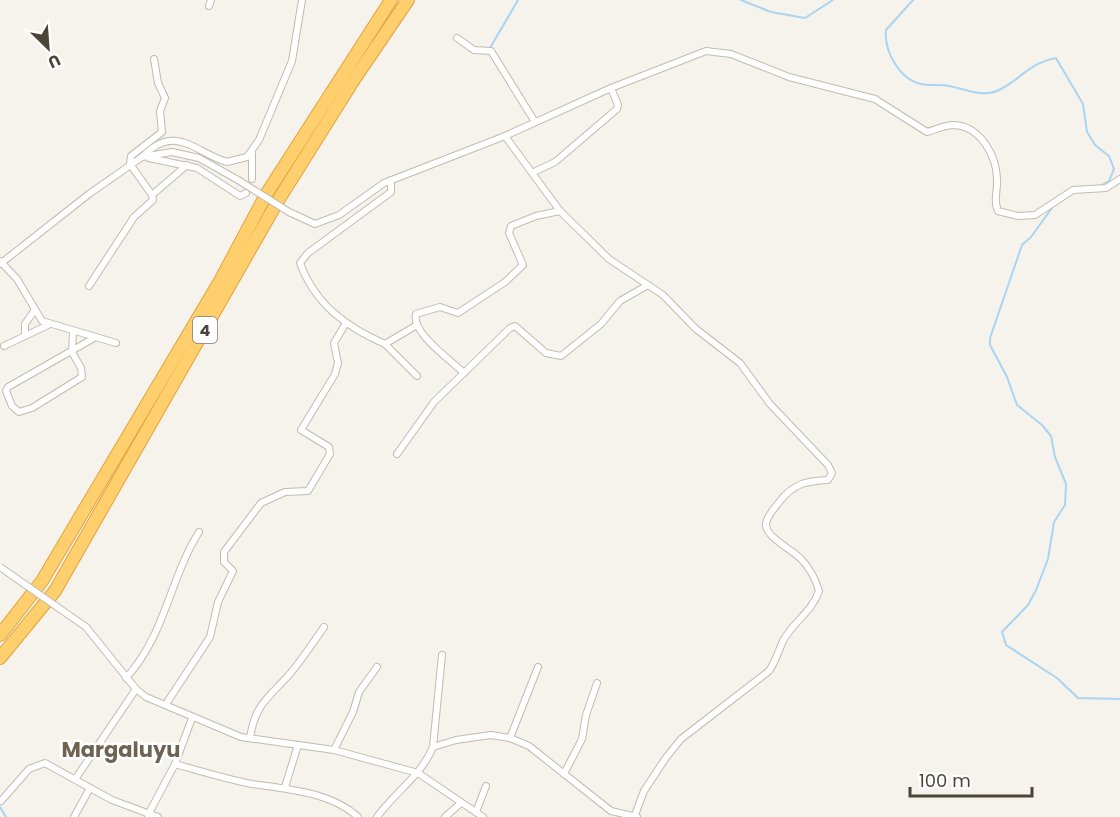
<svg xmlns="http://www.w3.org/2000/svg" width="1120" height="817" viewBox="0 0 1120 817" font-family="Poppins,sans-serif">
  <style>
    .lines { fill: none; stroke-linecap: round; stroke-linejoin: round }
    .stream { stroke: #a9d4f2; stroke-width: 2 }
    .street-casing { stroke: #c2bbae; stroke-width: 8 }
    .highway-casing { stroke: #e0a43c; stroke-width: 14 }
    .street { stroke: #fff; stroke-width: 6 }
    .highway { stroke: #ffcf6e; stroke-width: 12 }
    .street-bridge-casing { stroke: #c2bbae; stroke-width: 8; stroke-linecap: butt }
    .street-bridge { stroke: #fff; stroke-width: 6 }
    .labels { text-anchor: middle; stroke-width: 5; stroke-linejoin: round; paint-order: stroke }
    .shield { fill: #fff; stroke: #817c74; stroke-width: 1.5 }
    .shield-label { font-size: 16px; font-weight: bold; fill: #4b4439 }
    .quarter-label { font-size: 21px; font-weight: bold; fill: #6e6250; stroke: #fff }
  </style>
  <rect width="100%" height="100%" fill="#f6f3ec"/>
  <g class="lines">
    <g class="stream">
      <path d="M741 0 771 12 805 18 833 0"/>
      <path d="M913 0 886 30C884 51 899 79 921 84 930 86 940 84 949 86 965 89 983 98 999 90 1020 80 1029 63 1056 58L1083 104 1087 132 1095 145 1109 156 1114 169 1109 181 1100 186"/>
      <path d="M490 48 518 0"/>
      <path d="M1054 205 1031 237 1022 245 990 338V345L1007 377 1017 405 1042 425 1051 436 1055 457 1066 484 1065 505 1054 522 1048 559 1036 590 1028 605 1002 632 1006 645 1057 678 1078 698 1120 699"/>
      <path d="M0 807 6 817"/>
    </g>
    <defs>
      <g id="street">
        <path d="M209 6 211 0"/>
        <path d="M457 38 474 50 491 51 535 122"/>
        <path d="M505 136 560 211"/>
        <path d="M142 157C176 122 195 153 227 162L247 157 259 140 292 61 302 0"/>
        <path d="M149 158 197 168 240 196 246 193"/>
        <path d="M534 172 555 162 617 109 618 105 611 88"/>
        <path d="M252 179V153"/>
        <path d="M391 180V192L308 253 300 263C315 304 346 327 385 344L417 325"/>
        <path d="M152 195 187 165"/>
        <path d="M289 212 315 224 339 215 384 183 505 136 611 88 706 51 731 54 789 77 875 99 927 132C935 130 944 125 954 125 980 126 996 155 997 178 998 190 993 200 998 211L1018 216 1035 215 1073 190 1106 188 1120 179"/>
        <path d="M0 261 17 279 42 321 116 343"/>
        <path d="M0 264 89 194 142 157 172 152 199 158 238 180"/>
        <path d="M89 286 134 217 153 200 152 195 130 164 131 156 162 132 160 111 165 98 158 83 154 59"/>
        <path d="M73 332 72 352 81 368 82 377 32 408 19 412 12 406 6 391 8 387 94 338"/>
        <path d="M25 336V324L34 311"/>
        <path d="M385 344 417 376"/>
        <path d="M4 346 48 325"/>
        <path d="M464 373C451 360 411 333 416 314L440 307 458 313 505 282 523 265 509 233 511 226 536 216 560 211 609 259 663 295 696 329 740 363 770 404 828 465 832 473 828 480C807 481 794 483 780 501 775 508 767 515 766 524 765 537 793 550 801 559 809 567 816 580 819 591 812 612 792 623 783 641 778 652 776 661 769 671L681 739 665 759 644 791 635 815"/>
        <path d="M397 454 434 402 510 328 515 326 546 353 561 356 601 324 620 301 648 285"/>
        <path d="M86 627 136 689 146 697 241 737 334 750 418 773 483 817"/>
        <path d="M126 678C166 634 169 580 199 532"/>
        <path d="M166 704 210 637 218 602 233 571 224 562V552L261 503 285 492 308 491 330 454 329 447 301 430 335 374 338 363 334 343 346 323"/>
        <path d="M250 738C255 705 267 699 288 676 301 661 313 643 324 627"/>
        <path d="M510 738 538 667"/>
        <path d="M433 747 442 655"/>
        <path d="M334 750 353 712 359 692 377 667"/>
        <path d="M175 764C200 771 226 779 252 784 287 789 331 792 358 817"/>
        <path d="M564 774 582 739 586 715 597 683"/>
        <path d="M76 778 136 689"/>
        <path d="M285 787 298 745"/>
        <path d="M1 801 29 769 45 763 112 800 158 817"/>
        <path d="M476 812 486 786"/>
        <path d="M148 815 175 764 192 718"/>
        <path d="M74 817 90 788"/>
        <path d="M377 817C395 792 421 776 433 747L456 740 491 735 510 738 529 746 611 811 637 817"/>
        <path d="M445 817 461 803"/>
      </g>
      <g id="highway">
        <path d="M0 635 42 581 220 281 267 193 391 0"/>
        <path d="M0 658 55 591 279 199 353 81 408 0"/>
      </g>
    </defs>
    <use href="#street" class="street-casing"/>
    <use href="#highway" class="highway-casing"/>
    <use href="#street" class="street"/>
    <use href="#highway" class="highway"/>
    <defs>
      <g id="street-bridge">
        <path d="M238 180 289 212"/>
        <path d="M0 567 86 627"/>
      </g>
    </defs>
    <use href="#street-bridge" class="street-bridge-casing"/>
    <use href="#street-bridge" class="street-bridge"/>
  </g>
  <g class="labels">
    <rect class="shield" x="193" y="317" width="24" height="26" rx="4.5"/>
    <g class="shield-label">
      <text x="205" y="336">4</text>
    </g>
    <g class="quarter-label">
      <text x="121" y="757">Margaluyu</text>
    </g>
  </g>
  <g transform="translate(48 48) rotate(155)" stroke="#ffffff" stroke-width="4.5" paint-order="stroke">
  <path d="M0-4.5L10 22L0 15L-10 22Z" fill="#4b4439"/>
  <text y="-9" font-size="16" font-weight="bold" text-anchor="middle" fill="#4b4439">U</text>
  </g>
  <path d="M910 787v9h122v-9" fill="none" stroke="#4b4439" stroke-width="3"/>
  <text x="919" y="787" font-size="18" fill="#4b4439" stroke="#ffffff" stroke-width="4.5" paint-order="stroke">100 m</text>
</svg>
